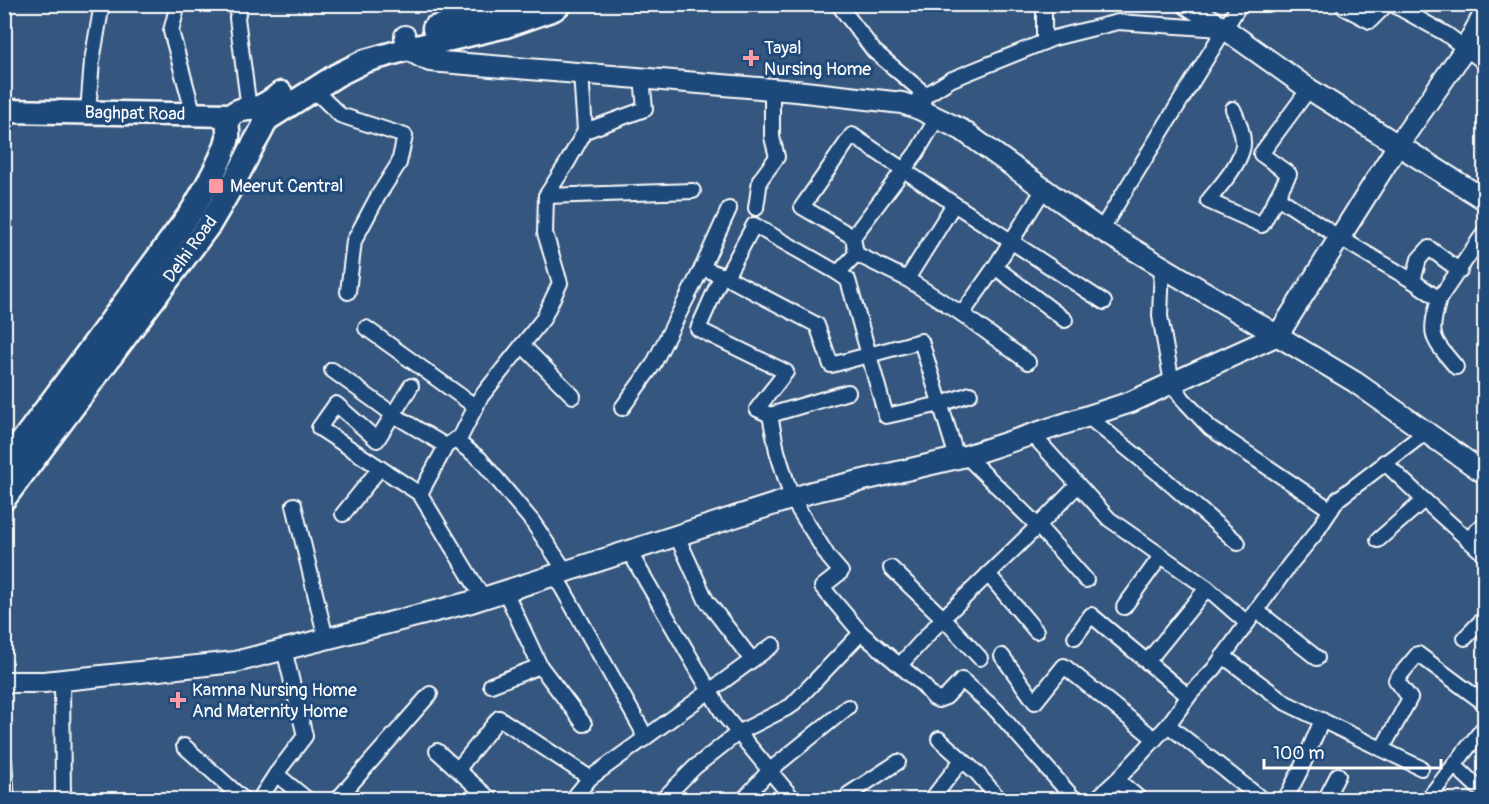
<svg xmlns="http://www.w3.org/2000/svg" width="1489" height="804" viewBox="0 0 1489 804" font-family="Pangolin,sans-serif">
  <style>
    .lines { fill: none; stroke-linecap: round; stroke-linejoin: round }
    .street-casing { stroke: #fff; stroke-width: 18 }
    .secondary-casing { stroke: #fff; stroke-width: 24 }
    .primary-casing { stroke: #fff; stroke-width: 27 }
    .street { stroke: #1f4a7a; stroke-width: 14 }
    .secondary { stroke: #1f4a7a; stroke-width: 20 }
    .primary { stroke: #1f4a7a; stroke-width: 22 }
    .poi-dot { fill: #ff9aa2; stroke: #1f4a7a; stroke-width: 2 }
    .labels { text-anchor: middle; stroke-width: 6; stroke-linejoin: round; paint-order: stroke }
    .poi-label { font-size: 18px; fill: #fff; stroke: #1f4a7a; text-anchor: start }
    .street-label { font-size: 18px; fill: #fff; stroke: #1f4a7a }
  </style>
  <rect width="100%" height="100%" fill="#35567e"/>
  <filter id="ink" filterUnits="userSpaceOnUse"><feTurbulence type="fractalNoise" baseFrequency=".0167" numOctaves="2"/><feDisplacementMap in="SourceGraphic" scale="12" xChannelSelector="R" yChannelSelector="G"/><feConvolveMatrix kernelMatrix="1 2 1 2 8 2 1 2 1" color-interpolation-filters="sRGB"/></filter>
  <g filter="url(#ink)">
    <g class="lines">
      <defs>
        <g id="street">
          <path d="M178 4 171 31 194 115"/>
          <path d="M240 4 237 18 249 109"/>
          <path d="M838 4 874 51 919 89 921 93 915 106"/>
          <path d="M1344 4 1345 8 1370 21 1387 4"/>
          <path d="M1392 4 1446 34 1484 62"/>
          <path d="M1044 42V4"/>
          <path d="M314 90 340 115 405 136 399 163 378 196 354 241 348 292"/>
          <path d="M919 109 926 95 950 80 1054 38 1118 22 1221 29"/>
          <path d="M1233 109C1238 120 1246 138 1242 150 1237 168 1220 186 1208 201L1262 225 1289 174 1261 154 1309 89"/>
          <path d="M88 112 92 61 102 4"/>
          <path d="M937 118 917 152 853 237 856 254 838 273 754 225 726 277 817 325 831 365 921 341 957 458"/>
          <path d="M585 131 645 109 642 77"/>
          <path d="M546 196 693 191"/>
          <path d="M1277 197 1340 238 1413 281 1439 299 1484 233"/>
          <path d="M756 208 760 180 777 157 772 137V88"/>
          <path d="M1101 230 1240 4"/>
          <path d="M853 237 802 207 852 135 954 204 1104 302"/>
          <path d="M856 254 907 279 962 314 995 267 1044 189"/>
          <path d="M1162 266 1160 316 1172 383 1183 399 1210 428 1331 510"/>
          <path d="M995 267 1065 320"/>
          <path d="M702 268 729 209"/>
          <path d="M838 273 848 280 886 416 941 404 970 394"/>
          <path d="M722 275 698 329 786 372 757 409 770 415"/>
          <path d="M907 279 954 204"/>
          <path d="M1413 281 1419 259 1429 248 1460 271"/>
          <path d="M1439 299C1428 337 1432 338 1456 367"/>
          <path d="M962 314 1028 362"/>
          <path d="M366 328 476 407"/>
          <path d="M522 345 573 396"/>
          <path d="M332 370 394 415 446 446"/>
          <path d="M411 386 377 440 336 404 319 428 420 494"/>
          <path d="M848 392 770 415 777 451 792 499 829 558 841 572 822 587 861 633"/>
          <path d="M622 408 653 365 702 268 726 277"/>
          <path d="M1087 416 1159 474 1238 543"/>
          <path d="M1032 434 1109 519 1207 588 1247 623"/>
          <path d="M455 440 480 459 532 521 566 572"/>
          <path d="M966 456 1038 526 943 618 980 658"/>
          <path d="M1384 462 1424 500 1484 554"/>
          <path d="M1078 485 1038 526 1086 580"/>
          <path d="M294 505 326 639"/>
          <path d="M343 514 380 468"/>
          <path d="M677 536 706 600 752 660"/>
          <path d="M1468 539 1484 524"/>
          <path d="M1378 540 1424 500"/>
          <path d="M629 551 723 714 794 800"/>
          <path d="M891 568 943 618 900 665"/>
          <path d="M988 574 1036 631"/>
          <path d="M555 575 641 728 644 739"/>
          <path d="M505 591 540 666 584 724"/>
          <path d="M483 598 420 494 446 446 461 436 480 398 543 319 560 283 545 233 546 196 567 163 585 131 581 73"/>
          <path d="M1124 607 1161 556"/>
          <path d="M1256 610 1317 658"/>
          <path d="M1075 637 1091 615 1188 696"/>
          <path d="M1465 638 1484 618"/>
          <path d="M284 649 305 736 276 774 308 800"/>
          <path d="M1002 656 1035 702 1064 666 1155 739"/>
          <path d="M1223 656 1286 703 1421 768"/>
          <path d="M1147 662 1207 588"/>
          <path d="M62 680 63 797 65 800"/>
          <path d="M491 685 540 666"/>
          <path d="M1168 725 1263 800"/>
          <path d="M939 739 977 773 1000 800"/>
          <path d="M184 746 244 800"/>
          <path d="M1382 749 1410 698 1396 680 1418 654 1484 703"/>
          <path d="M437 751 491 800"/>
          <path d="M4 761 7 800"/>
          <path d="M1454 765 1483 792"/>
          <path d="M458 769 499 718 590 778"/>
          <path d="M1117 780 1141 800"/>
          <path d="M259 800 276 774"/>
          <path d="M337 800 430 694"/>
          <path d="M572 800 590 778 773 645"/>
          <path d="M662 800 695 767 738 733 791 706 861 633 923 685 934 698 938 700 946 697 962 680 996 710 1075 800"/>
          <path d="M743 800 769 771 848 707"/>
          <path d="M855 800 849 794 898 762"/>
          <path d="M931 800 962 760"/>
          <path d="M1095 800 1117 780 1168 725 1191 693 1214 669 1290 564 1315 534 1338 499 1426 432"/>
          <path d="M1285 800 1300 771 1322 720"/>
          <path d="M1325 800 1338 775"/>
          <path d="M1427 800 1484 727"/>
        </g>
        <g id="secondary">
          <path d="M1187 4 1225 29 1309 89 1484 199"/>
          <path d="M405 36C409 51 415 55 430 61L796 91 902 103 919 109 962 130 1101 230 1355 382 1484 473"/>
          <path d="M4 682H44L235 662 471 602 812 492 966 456 1131 402 1172 383 1278 335 1398 145 1465 49 1484 14"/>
        </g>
        <g id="primary">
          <path d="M434 28 501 11 516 4"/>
          <path d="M4 111 231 115C240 108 245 110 255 108 265 106 273 99 281 93"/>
          <path d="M4 466 192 211C203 192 224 158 228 137 229 128 225 123 231 115"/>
          <path d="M4 499 209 225C224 200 238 176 251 149 256 139 262 132 266 120L337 75 365 61 408 49 506 26 554 9 560 4"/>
        </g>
      </defs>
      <use href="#street" class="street-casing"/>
      <use href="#secondary" class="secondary-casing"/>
      <use href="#primary" class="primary-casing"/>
      <use href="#street" class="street"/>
      <use href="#secondary" class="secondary"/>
      <use href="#primary" class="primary"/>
    </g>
  </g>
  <g class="poi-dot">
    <path d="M748 49h6v6h6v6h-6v6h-6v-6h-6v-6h6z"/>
    <rect x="208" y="178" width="16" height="16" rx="3"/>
    <path d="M175 691h6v6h6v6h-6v6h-6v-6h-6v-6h6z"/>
  </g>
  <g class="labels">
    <g class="poi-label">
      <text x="764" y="54">Tayal<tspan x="764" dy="21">Nursing Home</tspan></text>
      <text x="230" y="192">Meerut Central</text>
      <text x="192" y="696">Kamna Nursing Home<tspan x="192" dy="21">And Maternity Home</tspan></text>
    </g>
    <g class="street-label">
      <text transform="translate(135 113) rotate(1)" y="6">Baghpat Road</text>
      <text transform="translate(190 249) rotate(-54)" y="6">Delhi Road</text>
    </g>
  </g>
  <rect width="1489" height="804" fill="none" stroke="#1f4a7a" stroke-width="24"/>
  <rect x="12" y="12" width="1465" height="780" fill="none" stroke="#fff" stroke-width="2" filter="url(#ink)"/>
  <path d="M1264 759v9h177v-9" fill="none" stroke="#ffffff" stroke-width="3"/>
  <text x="1273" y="759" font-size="18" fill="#ffffff" stroke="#1f4a7a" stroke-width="4.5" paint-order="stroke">100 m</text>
</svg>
